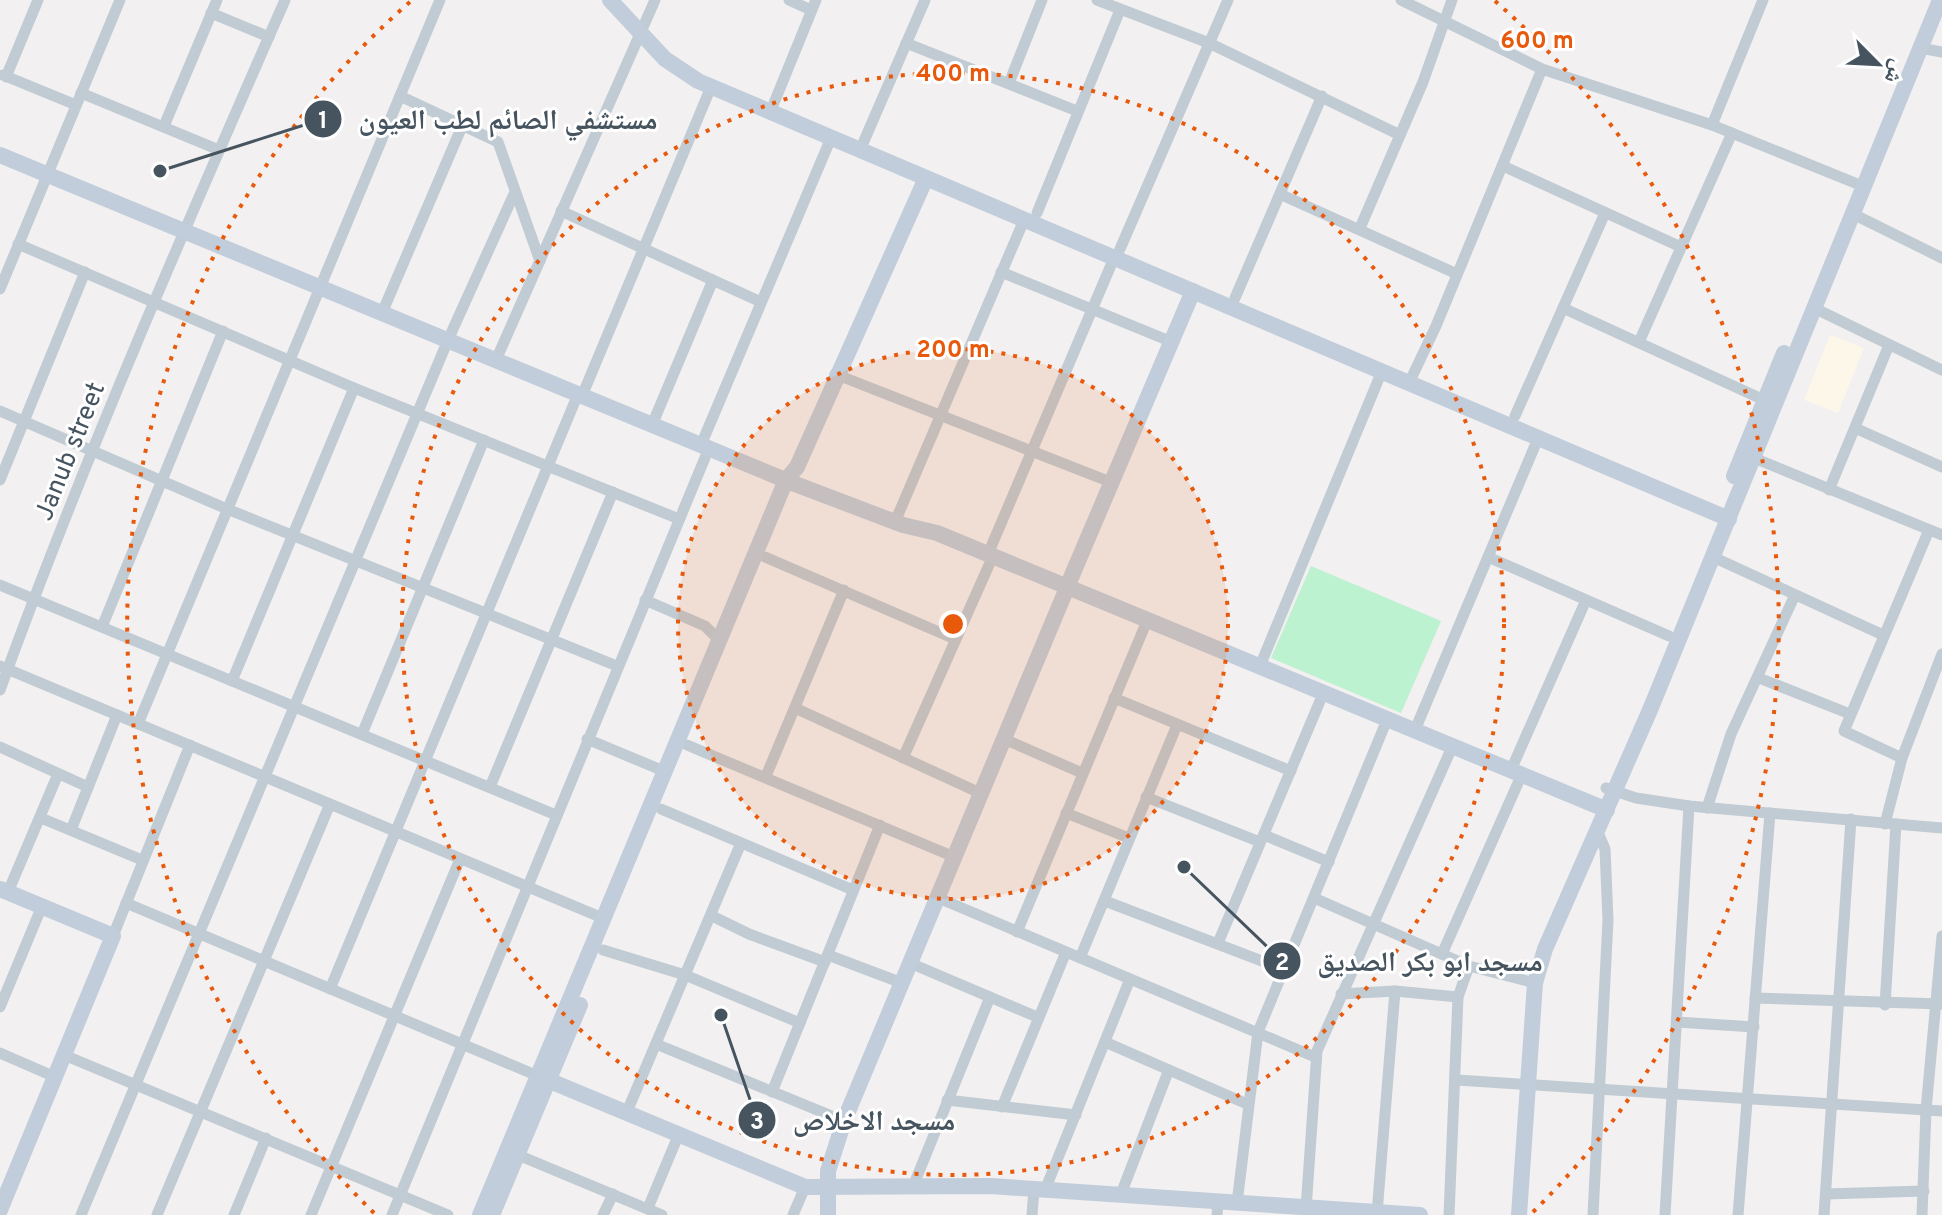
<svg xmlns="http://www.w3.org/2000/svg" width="1942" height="1215" viewBox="0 0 1942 1215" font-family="Overpass,'Noto Naskh Arabic',sans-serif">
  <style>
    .commercial { fill: #fdf7e9 }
    .green { fill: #bcf2d0 }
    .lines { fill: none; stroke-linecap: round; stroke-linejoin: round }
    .street { stroke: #c0cbd3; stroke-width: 11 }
    .secondary { stroke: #c1cdda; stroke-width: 16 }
    .ring { fill: none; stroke: #e8590c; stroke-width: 4; stroke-dasharray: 4 8 }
    .labels { text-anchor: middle; stroke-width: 6; stroke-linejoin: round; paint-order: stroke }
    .street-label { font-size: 26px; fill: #46545f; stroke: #fff }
    .centre { fill: #e8590c; stroke: #fff; stroke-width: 4 }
    .ring-label { font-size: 24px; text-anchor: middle; font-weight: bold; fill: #e8590c; stroke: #fff; stroke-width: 6; stroke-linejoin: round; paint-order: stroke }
    .leader { fill: none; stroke: #46545f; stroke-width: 3 }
    .callout-dot { fill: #46545f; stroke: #fff; stroke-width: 3 }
    .mark-label { font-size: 24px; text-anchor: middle; font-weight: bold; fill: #fff }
    .callout-label { font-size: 28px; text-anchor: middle; font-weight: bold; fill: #46545f; stroke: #fff; stroke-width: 6; stroke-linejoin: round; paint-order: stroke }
  </style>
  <rect width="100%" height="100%" fill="#f2f0f0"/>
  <path class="commercial" d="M1830 335 1864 348 1838 413 1804 400Z"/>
  <path class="green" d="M1311 566 1441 621 1401 713 1271 658Z"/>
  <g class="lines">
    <g class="street">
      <path d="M789 0 811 10"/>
      <path d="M1097 0 1209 43 1400 135"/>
      <path d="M1401 0 1542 69 1712 125 1855 183"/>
      <path d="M211 13 269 37"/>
      <path d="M906 43 1077 111"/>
      <path d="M1920 48 1942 52"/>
      <path d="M3 75 76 105"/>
      <path d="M6 77 38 0"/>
      <path d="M1009 83 1042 0"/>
      <path d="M81 93 219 150"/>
      <path d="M400 96 498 142 540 261"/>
      <path d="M774 103 816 0"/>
      <path d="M1712 125 1763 0"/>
      <path d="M164 126 217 0"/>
      <path d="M864 141 925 0"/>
      <path d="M1503 166 1681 247"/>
      <path d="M1282 195 1457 274"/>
      <path d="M561 211 761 302"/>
      <path d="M1037 213 1120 10"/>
      <path d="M1853 214 1942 258"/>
      <path d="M1360 228 1423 82 1452 0"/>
      <path d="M18 244 354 388 679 519"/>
      <path d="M1120 249 1228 0"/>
      <path d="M1001 272 1172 342"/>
      <path d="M0 289 120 0"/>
      <path d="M1235 298 1322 96"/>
      <path d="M1563 308 1764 400"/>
      <path d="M1814 308 1942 370"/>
      <path d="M382 313 463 124"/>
      <path d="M1639 342 1732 133"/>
      <path d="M496 360 655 0"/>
      <path d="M835 374 1113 483"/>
      <path d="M1410 381 1436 326 1542 69"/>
      <path d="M582 396 711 87"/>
      <path d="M0 411 227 509 617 666"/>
      <path d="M1515 416 1605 213"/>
      <path d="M652 425 713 280"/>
      <path d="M1855 428 1942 467"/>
      <path d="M701 445 831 138"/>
      <path d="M1754 458 1942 535"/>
      <path d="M0 480 85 272"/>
      <path d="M1829 490 1889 345"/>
      <path d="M895 522 1024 220"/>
      <path d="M988 554 1114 258"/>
      <path d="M765 557 955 639"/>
      <path d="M1488 557 1669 636"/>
      <path d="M1713 557 1883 635"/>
      <path d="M0 585 556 815"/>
      <path d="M645 600 705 626 719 640"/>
      <path d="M102 627 223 331"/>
      <path d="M0 666 605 919"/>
      <path d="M1260 666 1382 371"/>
      <path d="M1759 678 1850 714"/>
      <path d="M232 681 354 388"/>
      <path d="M0 690C85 456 185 228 285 0"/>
      <path d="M1114 698 1291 771"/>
      <path d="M795 708 980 793"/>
      <path d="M138 724 440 0"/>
      <path d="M1415 730 1539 436"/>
      <path d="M362 734 484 440"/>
      <path d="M587 739 666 772"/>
      <path d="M1011 742 1082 773"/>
      <path d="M687 745 952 856"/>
      <path d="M0 747 88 787"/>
      <path d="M903 758 989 565"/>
      <path d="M1902 758 1844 731 1929 530"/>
      <path d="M1511 770 1586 600"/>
      <path d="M766 776 844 590"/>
      <path d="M490 787 613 492"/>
      <path d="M1606 788 1636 798 1689 806 1942 828"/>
      <path d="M1146 797 1260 842"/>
      <path d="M1707 808 1731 734 1794 597"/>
      <path d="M661 809 853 890"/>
      <path d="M1066 813 1129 838"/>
      <path d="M41 818 142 860"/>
      <path d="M1885 824 1902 758 1942 654"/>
      <path d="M71 830 117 715"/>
      <path d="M1264 835 1329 862"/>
      <path d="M8 892 58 774"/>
      <path d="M936 897 1315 1057"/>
      <path d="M1314 898 1469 966 1535 983"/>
      <path d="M1105 901 1283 969"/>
      <path d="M126 903 538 1076"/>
      <path d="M712 916 749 934 825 962"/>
      <path d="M1017 932 1144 628"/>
      <path d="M113 936 190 745"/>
      <path d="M1218 943 1320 701"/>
      <path d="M603 950 685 975 800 1023"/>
      <path d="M1442 954 1518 783"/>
      <path d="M828 955 902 983"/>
      <path d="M1080 958 1177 725"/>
      <path d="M917 966 1037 1017"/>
      <path d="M330 989 578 394"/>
      <path d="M1341 994 1395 991 1458 997"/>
      <path d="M1755 998 1942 1004"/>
      <path d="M1885 1005 1896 824"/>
      <path d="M0 1007 42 906"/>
      <path d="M1677 1022 1754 1027"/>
      <path d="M1105 1042 1247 1104"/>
      <path d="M656 1044 844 1121"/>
      <path d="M0 1053 55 1077"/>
      <path d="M64 1055 448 1215"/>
      <path d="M1457 1080 1942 1111"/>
      <path d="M772 1092 880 825"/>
      <path d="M947 1100 1076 1115"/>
      <path d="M1002 1107 1066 952"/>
      <path d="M626 1114 741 843"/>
      <path d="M518 1155 662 1215"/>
      <path d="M914 1184 990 997"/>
      <path d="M1045 1190 1130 979"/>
      <path d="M1121 1194 1168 1072"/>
      <path d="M1826 1194 1924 1191"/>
      <path d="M1237 1203 1258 1032 1384 727"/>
      <path d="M648 1208 678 1136"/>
      <path d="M1306 1209 1317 1051 1449 754"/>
      <path d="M1377 1213 1395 991"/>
      <path d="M81 1215 448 340 514 194"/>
      <path d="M157 1215 330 804"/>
      <path d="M234 1215 266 1138"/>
      <path d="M311 1215 460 859"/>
      <path d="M392 1215 709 448"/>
      <path d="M603 1215 613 1194"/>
      <path d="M793 1215 805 1187"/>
      <path d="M1032 1215 1034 1189"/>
      <path d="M1217 1215 1218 1202"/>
      <path d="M1449 1215 1458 997 1469 966"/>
      <path d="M1593 1215 1608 920 1605 849 1596 828"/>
      <path d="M1665 1215 1689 806"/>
      <path d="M1738 1215 1770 813"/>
      <path d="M1824 1215 1851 819"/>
      <path d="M1922 1215 1926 1110 1942 936"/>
    </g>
    <g class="secondary">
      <path d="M610 0 665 59 698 81 1729 519"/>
      <path d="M0 155 795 484 903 525 937 533 1607 810"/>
      <path d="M1734 476 1784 353"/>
      <path d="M1067 587 1193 291"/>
      <path d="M0 889 113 936 0 1210"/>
      <path d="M538 1076 805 1187 990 1186 1420 1215"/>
      <path d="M480 1215 786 480 797 467 926 178"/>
      <path d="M492 1215 580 1005"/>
      <path d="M828 1215V1171L844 1121 1064 595"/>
      <path d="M1519 1215 1535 983 1545 949 1650 710 1940 0"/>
    </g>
  </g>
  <circle cx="953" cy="624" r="275" fill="#e8590c" fill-opacity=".12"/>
  <g class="ring">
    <circle cx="953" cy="624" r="275"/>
    <circle cx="953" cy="624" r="551"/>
    <path d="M374 1213A826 826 0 0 1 411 1M1495 1A826 826 0 0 1 1532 1213"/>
  </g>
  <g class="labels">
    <g class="street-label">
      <text transform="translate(69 451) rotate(-68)" y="9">Janub street</text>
    </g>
  </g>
  <circle cx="953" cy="624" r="12" class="centre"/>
  <g class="ring-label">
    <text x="1537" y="48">600 m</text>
    <text x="953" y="81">400 m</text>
    <text x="953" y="357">200 m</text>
  </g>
  <path class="leader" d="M160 171L323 119M1184 867L1282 961M721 1015L757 1120"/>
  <g class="callout-dot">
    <circle cx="160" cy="171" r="8"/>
    <circle cx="1184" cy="867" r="8"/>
    <circle cx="721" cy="1015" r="8"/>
    <circle cx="323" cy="119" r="20"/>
    <circle cx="1282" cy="961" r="20"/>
    <circle cx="757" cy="1120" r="20"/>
  </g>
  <g class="mark-label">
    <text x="323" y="128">1</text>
    <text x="1282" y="970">2</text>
    <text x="757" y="1129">3</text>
  </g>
  <g class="callout-label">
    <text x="508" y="129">مستشفي الصائم لطب العيون</text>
    <text x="1430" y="971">مسجد ابو بكر الصديق</text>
    <text x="874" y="1130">مسجد الاخلاص</text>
  </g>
  <g transform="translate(1878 64) rotate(114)" stroke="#ffffff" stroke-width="6" paint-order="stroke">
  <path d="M0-6L14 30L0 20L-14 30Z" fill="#46545f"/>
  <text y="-12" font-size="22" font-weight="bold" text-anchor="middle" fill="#46545f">ش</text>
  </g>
</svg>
